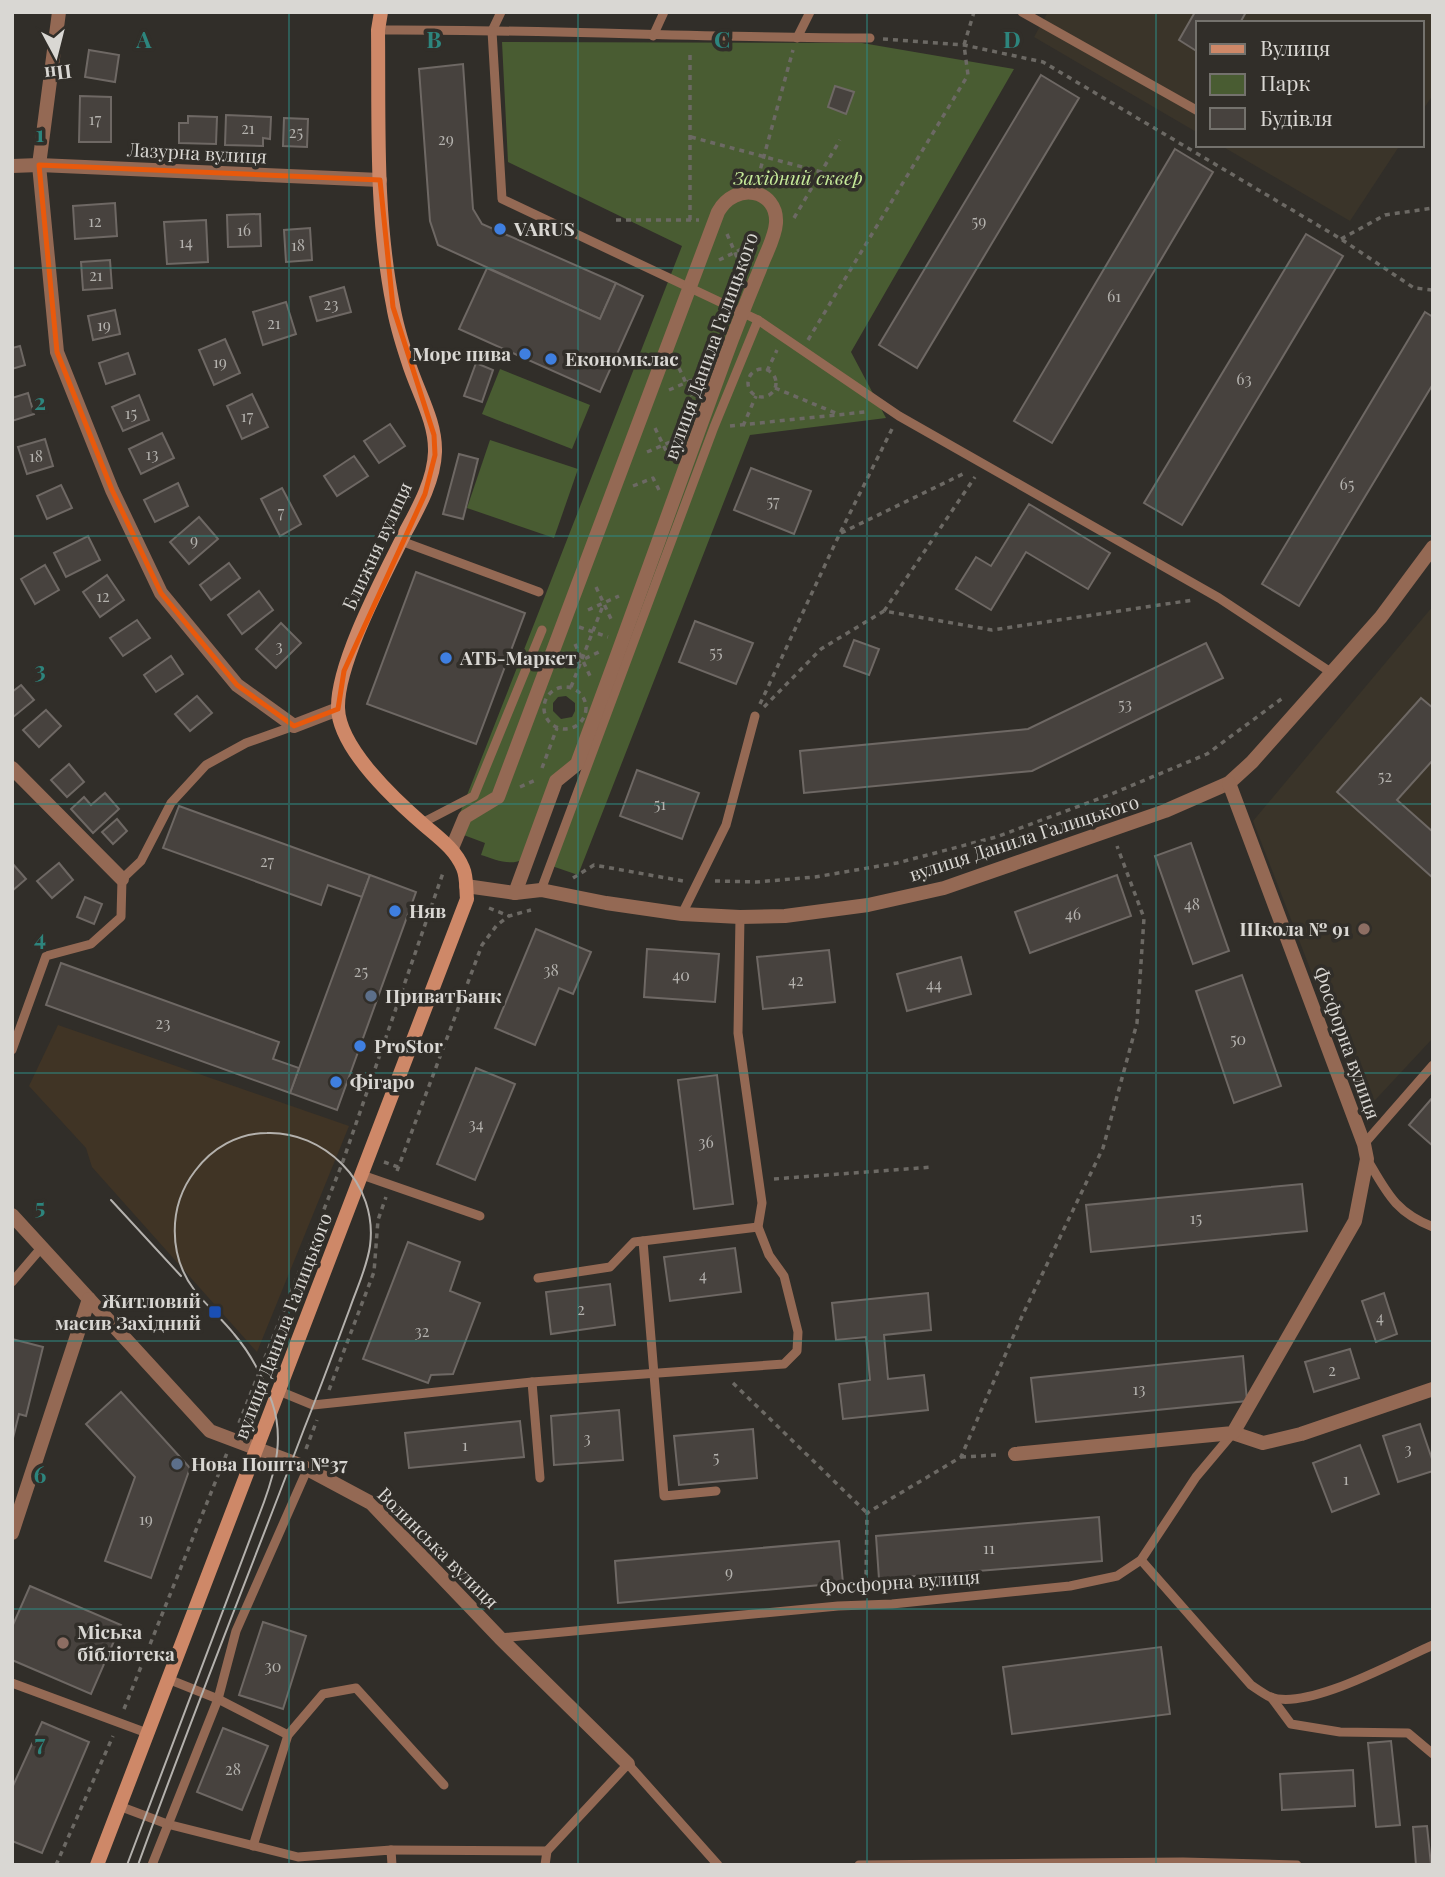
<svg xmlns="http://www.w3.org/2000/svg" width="1445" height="1877" viewBox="0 0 1445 1877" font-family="'Playfair Display',serif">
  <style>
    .commercial { fill: #403425 }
    .built { fill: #3a3429 }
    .green { fill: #495c32; fill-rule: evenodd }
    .building { fill: #47423e; stroke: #6e6864; stroke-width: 2 }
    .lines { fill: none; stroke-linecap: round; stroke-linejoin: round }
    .path { stroke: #6c6964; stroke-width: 3.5; stroke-dasharray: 5 5; stroke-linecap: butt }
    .lane { stroke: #946954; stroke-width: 9 }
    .street { stroke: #946954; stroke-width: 14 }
    .secondary { stroke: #ce8868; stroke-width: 14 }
    .tram { stroke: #b4b1ad; stroke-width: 2 }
    .marked { fill: none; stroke: #e8590c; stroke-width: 5; stroke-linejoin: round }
    .grid { fill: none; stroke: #2d857d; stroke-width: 2; stroke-opacity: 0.55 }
    .shop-dot { fill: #3f7fe0; stroke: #312e29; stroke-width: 2.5 }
    .education-dot { fill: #8d6e63; stroke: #312e29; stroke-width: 2.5 }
    .service-dot { fill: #5c6f8a; stroke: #312e29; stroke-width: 2.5 }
    .transit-dot { fill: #1a4fb4; stroke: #312e29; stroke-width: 2.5 }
    .labels { text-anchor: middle; stroke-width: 7; stroke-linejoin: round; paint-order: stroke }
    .number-label { font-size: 16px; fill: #b4b2ae }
    .street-label { font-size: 19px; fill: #d9d7d3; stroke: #312e29 }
    .park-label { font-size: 19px; font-style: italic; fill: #c6eb9a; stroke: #312e29 }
    .poi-label { font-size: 19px; font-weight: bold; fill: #d9d7d3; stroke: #312e29; text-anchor: start }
    .grid-label { font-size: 23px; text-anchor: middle; font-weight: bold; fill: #2d857d; stroke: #312e29; stroke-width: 7; stroke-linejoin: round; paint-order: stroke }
  </style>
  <rect width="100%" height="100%" fill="#312e29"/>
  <path class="commercial" d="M58 1025 349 1126 257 1352 92 1167 86 1148 29 1086Z"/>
  <g class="built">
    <path d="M1048 12H1432L1433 95 1422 111V23H1198V133L1034 37Z"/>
    <path d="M1220 145H1400L1350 221Z"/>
    <path d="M1433 606V1038L1365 1111 1253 821Z"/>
  </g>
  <g class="green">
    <path d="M502 42 862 43 1014 69 851 352 886 418 750 435 578 875 549 865 586 768 578 764 556 781 522 860C509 866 494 859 481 855L485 843 453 831 682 246 508 162ZM566 696 575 703V711L572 717 561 719 553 711V703L558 697Z"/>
    <path d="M500 369 590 405 572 449 482 414Z"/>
    <path d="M490 440 578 469 554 538 467 508Z"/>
  </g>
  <g class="building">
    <path d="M1195 12H1246L1240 23H1198V52L1179 40Z"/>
    <path d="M89 50 119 55 115 82 85 77Z"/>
    <path d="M463 64 473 209 482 224 616 283 600 319 438 245 430 221 419 69Z"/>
    <path d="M1041 75 1079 98 917 368 879 345Z"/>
    <path d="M835 86 854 92 846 114 828 107Z"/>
    <path d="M80 96 111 97V142H79Z"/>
    <path d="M226 115 271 117 270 139 263 138V146L225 145Z"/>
    <path d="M188 116 217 117 216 144 179 143V123H188Z"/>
    <path d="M284 118 308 119 307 147 283 146Z"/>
    <path d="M1175 149 1213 172 1052 443 1014 421Z"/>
    <path d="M115 203 117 236 75 239 73 206Z"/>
    <path d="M260 214 261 246 228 247 227 215Z"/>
    <path d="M206 220 208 262 167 264 164 222Z"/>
    <path d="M310 228 312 260 286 262 284 230Z"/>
    <path d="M1306 234 1343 256 1182 525 1144 503Z"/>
    <path d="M110 260 112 288 83 290 81 262Z"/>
    <path d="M487 268 600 319 616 283 643 296 600 392 459 329Z"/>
    <path d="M344 287 351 312 317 321 310 297Z"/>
    <path d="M286 302 296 334 263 345 253 312Z"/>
    <path d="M115 310 120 334 93 340 88 316Z"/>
    <path d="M1425 312 1433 317V384L1299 606 1262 584Z"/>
    <path d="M225 339 240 373 214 385 199 350Z"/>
    <path d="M20 346 25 365 12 369V348Z"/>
    <path d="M128 353 135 374 106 384 99 363Z"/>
    <path d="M476 363 493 370 482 402 464 396Z"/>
    <path d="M28 393 34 414 12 421V398Z"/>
    <path d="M252 394 268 427 242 439 227 406Z"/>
    <path d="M139 395 149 420 123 431 112 407Z"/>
    <path d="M390 424 405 446 379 463 364 441Z"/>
    <path d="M162 433 174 458 141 474 129 449Z"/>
    <path d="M45 439 53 466 27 474 18 447Z"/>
    <path d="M459 454 478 459 463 519 443 514Z"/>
    <path d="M354 456 368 476 337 496 324 476Z"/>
    <path d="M751 468 811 491 794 534 734 510Z"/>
    <path d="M178 483 188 506 155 522 144 500Z"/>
    <path d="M61 485 72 508 47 519 37 496Z"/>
    <path d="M282 488 301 524 280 536 261 499Z"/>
    <path d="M1029 504 1110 553 1088 589 1026 552 991 610 956 589 976 557 991 566Z"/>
    <path d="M199 517 218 539 189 564 170 542Z"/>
    <path d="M88 536 100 560 66 577 54 553Z"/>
    <path d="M229 563 240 578 211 600 200 585Z"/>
    <path d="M45 565 59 590 35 604 21 579Z"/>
    <path d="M416 572 525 613 476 744 367 704Z"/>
    <path d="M107 575 124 600 100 617 83 592Z"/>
    <path d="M259 591 273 610 242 634 228 615Z"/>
    <path d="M137 620 150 638 123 656 110 638Z"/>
    <path d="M695 621 753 643 736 684 679 662Z"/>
    <path d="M281 623 301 643 276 668 256 649Z"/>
    <path d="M854 640 879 649 869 675 844 666Z"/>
    <path d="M1206 643 1223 678 1032 771 804 793 800 751 1028 729Z"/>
    <path d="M171 656 183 674 156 692 144 675Z"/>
    <path d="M21 685 34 700 12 718V692Z"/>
    <path d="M197 696 212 713 190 731 175 714Z"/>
    <path d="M1421 698 1433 708V760L1397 800 1433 832V878L1337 792Z"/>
    <path d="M46 710 61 726 39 747 23 730Z"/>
    <path d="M69 764 84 782 67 797 51 780Z"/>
    <path d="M637 770 699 793 682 839 620 816Z"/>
    <path d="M105 793 119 809 93 833 71 809 84 797 91 805Z"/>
    <path d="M179 806 370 875 362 897 328 885 321 905 163 848Z"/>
    <path d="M117 819 127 831 113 844 102 832Z"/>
    <path d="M1191 843 1229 951 1193 964 1155 856Z"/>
    <path d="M12 863 26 879 12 891Z"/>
    <path d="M59 863 73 880 52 898 37 881Z"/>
    <path d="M370 875 416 892 337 1110 290 1093Z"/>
    <path d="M1117 875 1131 916 1030 953 1015 912Z"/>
    <path d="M85 897 102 904 94 924 77 917Z"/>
    <path d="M536 929 591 952 573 994 559 988 535 1045 495 1028Z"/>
    <path d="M647 949 719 954 715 1002 644 997Z"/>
    <path d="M829 950 835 1002 763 1009 757 957Z"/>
    <path d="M961 957 971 994 907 1011 897 974Z"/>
    <path d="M61 963 279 1042 273 1059 299 1068 290 1093 46 1005Z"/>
    <path d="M1242 975 1281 1086 1234 1103 1196 991Z"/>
    <path d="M476 1068 515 1084 475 1180 437 1164Z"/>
    <path d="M717 1075 733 1204 694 1209 678 1080Z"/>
    <path d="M1433 1097V1146L1409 1125Z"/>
    <path d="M1302 1184 1307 1231 1091 1252 1086 1205Z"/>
    <path d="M408 1242 460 1262 450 1291 480 1303 453 1374 431 1375 428 1383 363 1359Z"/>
    <path d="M735 1248 741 1292 670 1301 664 1257Z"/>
    <path d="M610 1284 615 1325 551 1334 546 1292Z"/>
    <path d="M928 1293 931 1330 884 1335 888 1379 924 1375 928 1410 843 1419 839 1384 870 1380 866 1337 836 1340 832 1303Z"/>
    <path d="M1384 1293 1397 1334 1376 1342 1362 1301Z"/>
    <path d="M12 1339 43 1347 26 1416 19 1414 12 1442Z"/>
    <path d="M1350 1349 1359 1378 1314 1392 1305 1362Z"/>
    <path d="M1243 1356 1247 1401 1036 1422 1031 1378Z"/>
    <path d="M121 1392 190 1468 151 1578 105 1561 135 1477 86 1424Z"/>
    <path d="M619 1410 623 1460 554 1465 551 1416Z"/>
    <path d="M520 1421 524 1457 409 1468 405 1433Z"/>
    <path d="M1420 1424 1433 1462V1471L1398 1482 1383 1436Z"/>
    <path d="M753 1429 757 1478 679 1485 674 1436Z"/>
    <path d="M1360 1445 1379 1494 1332 1512 1313 1463Z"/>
    <path d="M1099 1517 1102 1561 879 1579 876 1536Z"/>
    <path d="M839 1541 843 1583 618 1603 615 1561Z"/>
    <path d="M30 1586 121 1625 91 1694 12 1660V1627Z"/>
    <path d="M263 1622 306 1636 283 1709 239 1695Z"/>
    <path d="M1161 1647 1170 1714 1012 1734 1003 1667Z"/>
    <path d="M42 1722 89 1742 42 1853 12 1841V1788Z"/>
    <path d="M223 1728 268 1746 242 1810 197 1792Z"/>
    <path d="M1391 1741 1400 1825 1376 1827 1368 1743Z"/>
    <path d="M1353 1770 1355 1806 1282 1810 1280 1774Z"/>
    <path d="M1427 1826 1431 1865H1416L1413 1827Z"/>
  </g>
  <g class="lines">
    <g class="path">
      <path d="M883 39 964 45 1043 62 1341 239 1414 288 1433 290"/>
      <path d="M691 137 821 172"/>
      <path d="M758 178 793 50"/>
      <path d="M794 218 840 140"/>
      <path d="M616 220H699"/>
      <path d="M690 220V50"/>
      <path d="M727 234 742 269"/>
      <path d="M1341 239 1385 215 1433 208"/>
      <path d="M719 260 750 245"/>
      <path d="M808 340 968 75 964 45 974 12"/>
      <path d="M679 368 692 396"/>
      <circle cx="762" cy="383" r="14"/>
      <path d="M767 371 777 350"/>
      <path d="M775 388 838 414"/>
      <path d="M669 390 701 376"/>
      <path d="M730 426 865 412"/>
      <path d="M743 426 756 396"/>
      <path d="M655 428 670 459"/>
      <path d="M647 452 675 440"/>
      <path d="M633 486 653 478 659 490"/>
      <path d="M841 533 967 472"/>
      <path d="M596 587 612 621"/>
      <path d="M588 610 619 596"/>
      <path d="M884 611 975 477"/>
      <path d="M579 627 608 637"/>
      <path d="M575 644 591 678"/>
      <path d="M567 667 601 651"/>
      <circle cx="565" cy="708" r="21"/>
      <path d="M571 687 604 603"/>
      <path d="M760 704 840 533 893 427"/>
      <path d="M764 707 821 649 884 611 992 630 1193 600"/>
      <path d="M542 768 557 728"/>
      <path d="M520 787 538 779"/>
      <path d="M573 878 594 865 683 881"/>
      <path d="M715 881 756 882 815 877 897 863 996 837 1109 795 1207 754 1284 697"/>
      <path d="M489 908 509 916"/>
      <path d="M384 1162 398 1167"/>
      <path d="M397 1171 482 945 497 925 509 916 531 910"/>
      <path d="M774 1179 932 1167"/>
      <path d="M733 1383 867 1513"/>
      <path d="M329 1390 374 1272 378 1220 386 1197"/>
      <path d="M239 1423 342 1164 444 870"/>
      <path d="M306 1449 317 1420"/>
      <path d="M961 1457 997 1455"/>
      <path d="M855 1590 866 1580 867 1513 961 1457 1023 1314 1103 1148 1137 1023 1144 918 1117 846"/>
      <path d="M124 1709 227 1453"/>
      <path d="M56 1865 113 1736"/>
    </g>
    <g class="lane">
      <path d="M501 12 492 31 502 199 758 320 899 416 1219 598 1332 673"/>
      <path d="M1022 12 1198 111"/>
      <path d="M378 30C542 29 706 38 870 38"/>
      <path d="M653 36 664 12"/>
      <path d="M797 38 810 12"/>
      <path d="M401 541 539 592"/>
      <path d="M422 823 474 796 542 630"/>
      <path d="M541 890 714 427 758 320"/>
      <path d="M682 914 726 825 755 716"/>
      <path d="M12 1050 46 956 91 944 121 917 122 879 141 861 171 803 206 765 246 743 294 726"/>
      <path d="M1364 1144 1433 1065"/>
      <path d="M1367 1159C1387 1193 1395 1212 1433 1227"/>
      <path d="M362 1175 480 1216"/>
      <path d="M643 1241 664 1496 716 1491"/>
      <path d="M538 1278 610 1267 634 1242 758 1227"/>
      <path d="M12 1282 42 1247"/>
      <path d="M532 1382 540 1478"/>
      <path d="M279 1391 313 1405 532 1382 784 1364 797 1351 798 1332 784 1276 769 1255 758 1227 762 1203 738 1033 740 917"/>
      <path d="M1141 1560 1251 1685C1257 1689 1264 1694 1270 1697 1308 1711 1396 1661 1433 1645"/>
      <path d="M500 1638 838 1606 892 1604 1070 1586 1117 1576 1141 1560 1196 1477 1233 1433"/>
      <path d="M168 1679 218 1699 288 1735"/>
      <path d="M12 1683 147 1733"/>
      <path d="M1271 1697 1291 1724 1340 1732 1408 1733 1433 1754"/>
      <path d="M119 1806 167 1824 298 1857 391 1850 392 1865"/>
      <path d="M253 1846 288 1735 323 1694 356 1688 444 1785"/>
      <path d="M391 1850 547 1851 545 1865"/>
      <path d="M547 1851 628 1764 718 1865"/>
      <path d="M152 1865 218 1699 236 1631 307 1470"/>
      <path d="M859 1865 1183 1862 1297 1865"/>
    </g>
    <g class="street">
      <path d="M59 12 39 165 57 352 112 490 161 593 237 685 294 726 338 709"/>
      <path d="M12 166 39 165 380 180"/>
      <path d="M12 768 122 879"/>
      <path d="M452 848 465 817 498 797 718 212C735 181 778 189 776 223 775 238 765 255 760 269 748 298 736 328 725 358 676 494 627 629 577 764L556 781 515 893"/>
      <path d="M466 886 515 893 541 890 606 903 682 914 740 917 785 916 868 905 944 888 1165 811 1229 783 1252 762 1381 617 1433 547"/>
      <path d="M12 1215 210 1431 300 1465 371 1503 500 1638 628 1764"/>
      <path d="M1233 1433 1263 1443 1301 1434 1433 1389"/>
      <path d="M1015 1454 1233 1433 1355 1221 1367 1159 1364 1144 1229 783"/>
      <path d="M12 1533 89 1299"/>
    </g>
    <path class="secondary" d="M97 1865 467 899C466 889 467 877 463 868 455 849 439 838 424 825 395 800 339 748 338 708 337 662 385 574 406 531 419 507 434 480 435 452 436 421 417 391 408 361 402 343 396 324 393 305 375 215 379 122 378 30L381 12"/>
    <g class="tram">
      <path d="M111 1200 181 1276"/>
      <path d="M127 1865 264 1502C276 1469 284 1437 272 1402 263 1377 251 1354 234 1334 222 1319 207 1306 195 1291 168 1256 168 1206 195 1171 212 1148 238 1133 267 1133 295 1132 322 1144 342 1164 364 1186 374 1216 370 1246 367 1267 357 1288 350 1308 335 1348 320 1389 304 1429 249 1574 191 1718 138 1865"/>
    </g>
  </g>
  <path class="marked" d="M39 165 380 180 393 307 434 435 435 455 425 494 344 671 338 709 294 726 237 685 161 593 112 490 57 352Z"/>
  <path class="grid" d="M289 12V1865M578 12V1865M867 12V1865M1156 12V1865M12 268H1433M12 536H1433M12 804H1433M12 1073H1433M12 1341H1433M12 1609H1433"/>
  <g class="shop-dot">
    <circle cx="500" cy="229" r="7"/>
    <circle cx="525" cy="354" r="7"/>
    <circle cx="551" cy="359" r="7"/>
    <circle cx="446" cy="658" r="7"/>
    <circle cx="395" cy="911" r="7"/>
    <circle cx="360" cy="1046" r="7"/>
    <circle cx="336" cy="1082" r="7"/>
  </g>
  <g class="education-dot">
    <circle cx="1364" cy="929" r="7"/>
    <circle cx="63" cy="1643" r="7"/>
  </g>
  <g class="service-dot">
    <circle cx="371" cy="996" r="7"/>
    <circle cx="177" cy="1464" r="7"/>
  </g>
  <rect class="transit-dot" x="208" y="1305" width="14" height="14" rx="3.5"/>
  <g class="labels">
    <g class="number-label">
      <text x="95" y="125">17</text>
      <text x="248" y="134">21</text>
      <text x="296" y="138">25</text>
      <text x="446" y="145">29</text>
      <text x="95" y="227">12</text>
      <text x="979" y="227">59</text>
      <text x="244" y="236">16</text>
      <text x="186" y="248">14</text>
      <text x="298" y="251">18</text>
      <text x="96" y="281">21</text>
      <text x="1114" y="302">61</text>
      <text x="331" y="310">23</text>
      <text x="274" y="329">21</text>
      <text x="104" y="331">19</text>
      <text x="220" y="368">19</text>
      <text x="1244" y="385">63</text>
      <text x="131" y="419">15</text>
      <text x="247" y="422">17</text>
      <text x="152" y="460">13</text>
      <text x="36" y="462">18</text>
      <text x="1347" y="490">65</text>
      <text x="773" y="507">57</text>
      <text x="281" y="518">7</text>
      <text x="194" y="546">9</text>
      <text x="103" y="602">12</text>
      <text x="279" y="652">3</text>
      <text x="716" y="658">55</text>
      <text x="1125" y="710">53</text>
      <text x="1385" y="782">52</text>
      <text x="660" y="810">51</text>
      <text x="267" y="867">27</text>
      <text x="1192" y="910">48</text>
      <text x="1073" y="920">46</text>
      <text x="551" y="976">38</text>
      <text x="361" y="977">25</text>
      <text x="681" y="981">40</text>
      <text x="796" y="986">42</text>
      <text x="934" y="990">44</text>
      <text x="163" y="1029">23</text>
      <text x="1238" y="1045">50</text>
      <text x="476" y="1130">34</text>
      <text x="706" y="1148">36</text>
      <text x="1196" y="1224">15</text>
      <text x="703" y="1281">4</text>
      <text x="581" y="1315">2</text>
      <text x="1380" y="1323">4</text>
      <text x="422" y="1337">32</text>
      <text x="1332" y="1376">2</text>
      <text x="1139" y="1395">13</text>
      <text x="587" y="1444">3</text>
      <text x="465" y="1451">1</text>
      <text x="1408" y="1455">3</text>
      <text x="716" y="1463">5</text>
      <text x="1346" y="1485">1</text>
      <text x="146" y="1525">19</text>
      <text x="989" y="1554">11</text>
      <text x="729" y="1578">9</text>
      <text x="273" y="1672">30</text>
      <text x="233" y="1775">28</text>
    </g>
    <g class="street-label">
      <text transform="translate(197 153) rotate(3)" y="7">Лазурна вулиця</text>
      <text transform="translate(711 346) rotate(-70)" y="7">вулиця Данила Галицького</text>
      <text transform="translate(377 546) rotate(-65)" y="7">Ближня вулиця</text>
      <text transform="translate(1024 838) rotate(-18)" y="7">вулиця Данила Галицького</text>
      <text transform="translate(1347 1043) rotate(70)" y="7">Фосфорна вулиця</text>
      <text transform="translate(283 1326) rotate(-69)" y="7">вулиця Данила Галицького</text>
      <text transform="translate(438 1548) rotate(45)" y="7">Волинська вулиця</text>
      <text transform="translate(900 1582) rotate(-4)" y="7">Фосфорна вулиця</text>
    </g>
    <g class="park-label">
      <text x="798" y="185">Західний сквер</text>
    </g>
    <g class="poi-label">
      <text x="514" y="236">VARUS</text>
      <text x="511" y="361" text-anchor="end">Море пива</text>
      <text x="565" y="366">Економклас</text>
      <text x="460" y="665">АТБ-Маркет</text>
      <text x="409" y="918">Няв</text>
      <text x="1350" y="936" text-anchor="end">Школа № 91</text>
      <text x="385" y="1003">ПриватБанк</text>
      <text x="374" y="1053">ProStor</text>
      <text x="350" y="1089">Фігаро</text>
      <text x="201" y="1308" text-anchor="end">Житловий<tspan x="201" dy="22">масив Західний</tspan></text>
      <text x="191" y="1471">Нова Пошта №37</text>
      <text x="77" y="1639">Міська<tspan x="77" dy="22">бібліотека</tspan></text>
    </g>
  </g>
  <g class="grid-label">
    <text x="144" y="48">A</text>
    <text x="434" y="48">B</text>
    <text x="722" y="48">C</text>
    <text x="1012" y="48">D</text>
    <text x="40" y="142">1</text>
    <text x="40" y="410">2</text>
    <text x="40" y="678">3</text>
    <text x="40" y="946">4</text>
    <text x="40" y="1215">5</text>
    <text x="40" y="1483">6</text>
    <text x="40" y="1751">7</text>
  </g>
  <rect width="1445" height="1877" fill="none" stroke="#d9d7d3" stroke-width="28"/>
  <rect x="1196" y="21" width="228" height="126" fill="#312e29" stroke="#74726d" stroke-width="2"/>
  <rect x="1210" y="44" width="35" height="10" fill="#ce8868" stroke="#74726d" stroke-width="2"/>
  <text x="1260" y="56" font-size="21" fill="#d9d7d3">Вулиця</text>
  <rect x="1210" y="74" width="35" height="21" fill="#495c32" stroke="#74726d" stroke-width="2"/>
  <text x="1260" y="91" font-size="21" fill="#d9d7d3">Парк</text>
  <rect x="1210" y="108" width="35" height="21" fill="#47423e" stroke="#74726d" stroke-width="2"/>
  <text x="1260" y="126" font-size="21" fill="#d9d7d3">Будівля</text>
  <g transform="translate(56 56) rotate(173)" stroke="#312e29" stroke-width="5" paint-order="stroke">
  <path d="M0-5L12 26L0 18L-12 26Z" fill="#d9d7d3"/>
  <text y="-10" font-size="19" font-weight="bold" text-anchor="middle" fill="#d9d7d3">Пн</text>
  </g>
</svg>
